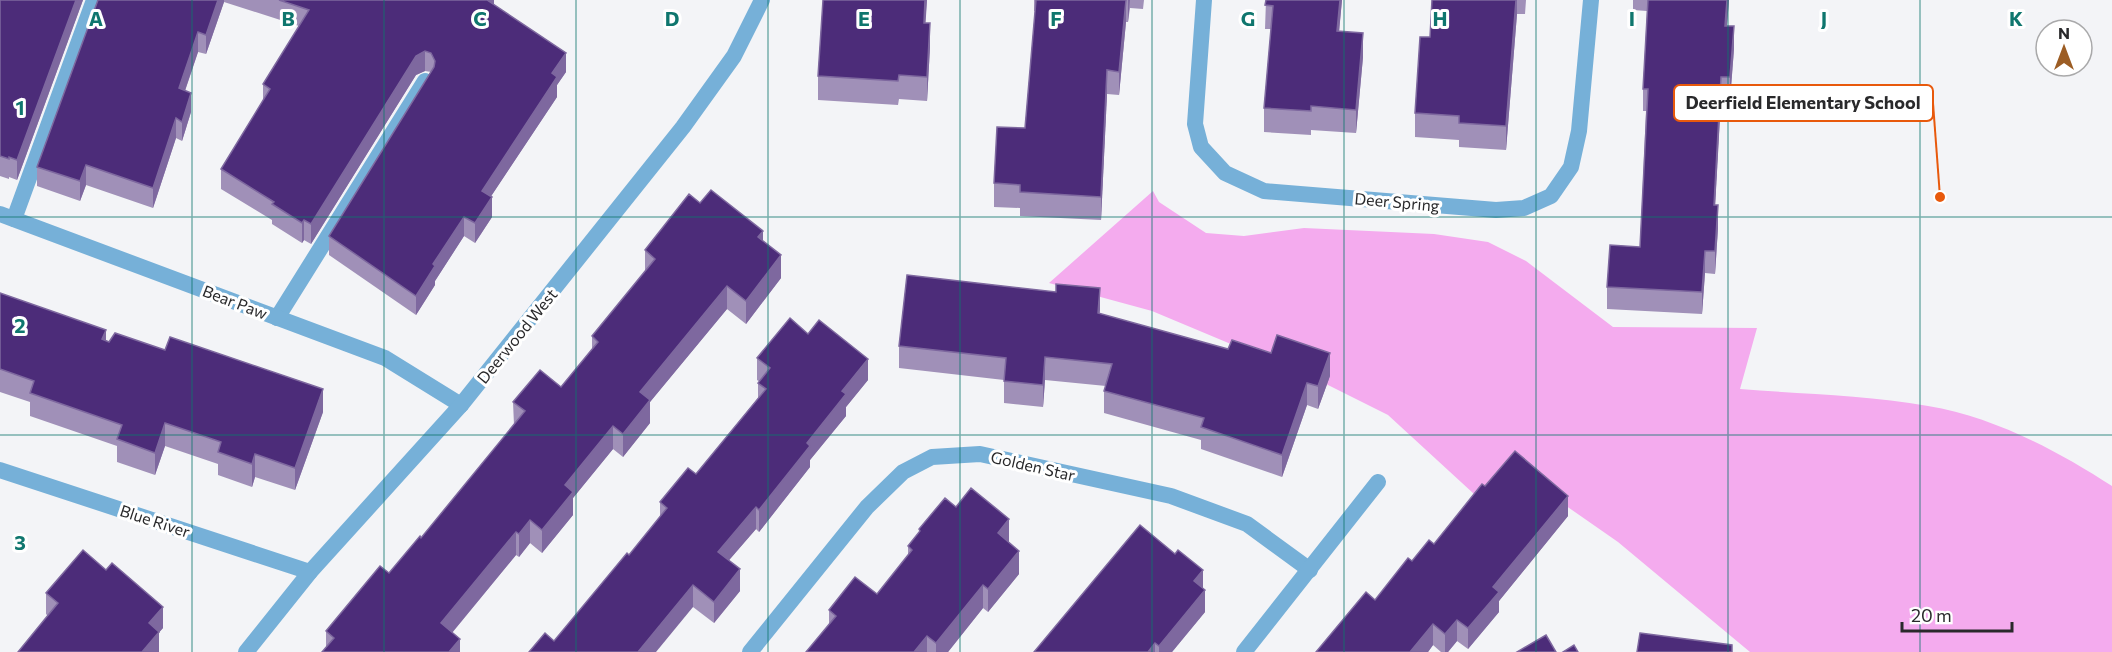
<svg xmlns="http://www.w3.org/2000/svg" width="2112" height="652" viewBox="0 0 2112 652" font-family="Commissioner,sans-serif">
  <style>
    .green { fill: #f4abee }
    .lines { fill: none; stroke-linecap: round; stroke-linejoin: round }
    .service { stroke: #76b0d8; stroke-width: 16 }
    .minor { stroke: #76b0d8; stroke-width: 16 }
    .tertiary { stroke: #76b0d8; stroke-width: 16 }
    .wall { fill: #a090b8 }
    .shaded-wall { fill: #7e689f }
    .building { fill: #4c2c79; stroke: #7e689f; stroke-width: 1.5 }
    .grid { fill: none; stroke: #0f766e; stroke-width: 1.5; stroke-opacity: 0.55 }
    .labels { text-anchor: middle; stroke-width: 6; stroke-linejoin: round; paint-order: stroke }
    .street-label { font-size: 16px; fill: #29292b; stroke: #fff }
    .grid-label { font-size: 20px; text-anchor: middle; font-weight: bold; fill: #0f766e; stroke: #fff; stroke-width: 6; stroke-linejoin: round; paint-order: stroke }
    .leader { fill: none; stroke: #e8590c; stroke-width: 2 }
    .callout-dot { fill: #e8590c; stroke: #fff; stroke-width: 2 }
    .callout { fill: #fff; stroke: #e8590c; stroke-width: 2 }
    .callout-label { font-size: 18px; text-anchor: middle; font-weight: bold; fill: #29292b }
  </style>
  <rect width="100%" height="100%" fill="#f3f4f7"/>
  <path class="green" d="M1153 191 1159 202 1206 233 1244 236 1304 228 1434 234 1488 242 1526 261 1613 327 1757 328 1740 389C1802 394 1866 395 1928 406 1994 417 2056 450 2112 486V652H1750L1618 542 1516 471 1486 505 1388 415 1326 384 1152 311 1049 283Z"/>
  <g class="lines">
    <g class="service">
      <path d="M14 219 94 0"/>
      <path d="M277 318 425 81"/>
    </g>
    <g class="minor">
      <path d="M1204 0 1195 124 1201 147 1225 173 1264 191 1496 210 1524 208 1551 196 1571 167 1579 131 1591 0"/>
      <path d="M0 214 385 358 461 405"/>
      <path d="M0 470 310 572"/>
      <path d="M750 652 867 507 903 472 932 457 980 454 1171 496 1247 524 1310 570"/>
      <path d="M1244 652 1378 482"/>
    </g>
    <path class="tertiary" d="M246 652 310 572 461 405 683 127 734 56 762 0"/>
  </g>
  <g class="wall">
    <path d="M0 0H83L17 180 9 177V179L0 176Z"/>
    <path d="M98 0H494V5L566 72 557 85V97L491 196 492 217 475 243 464 236 435 281V285L416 315 329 255V236L431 72 425 71 416 75 311 244 304 240 302 243 272 224V220L221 189V169L263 101V84L299 26 224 2 206 54 198 52 185 91 191 112 182 141 176 138 153 208 86 185 80 201 37 186V167Z"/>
    <path d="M823 0H927L925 23 930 47 927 101 899 99 898 105 818 100V76Z"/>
    <path d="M1034 0H1144L1143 9 1130 8 1128 22H1126L1119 95 1107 94 1101 220 1020 216V208L994 207V183L1025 128 1035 11H1034Z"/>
    <path d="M1266 0H1342L1339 31 1363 57 1356 133 1311 130V135L1264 132V108L1271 29H1265Z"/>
    <path d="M1432 0H1526L1525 14H1517L1506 150 1459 147V140L1415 137V113L1430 37Z"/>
    <path d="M1633 0H1729L1727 26 1734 49 1730 100 1721 99 1715 205 1718 228 1715 274 1705 273 1702 314 1607 309V287L1640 247 1646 111H1643V89L1647 11 1633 10Z"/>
    <path d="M700 203 763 241 781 278 746 324 727 309 650 402V423L623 457 613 449 573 498V515L542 553 530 543 519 557 516 555 452 633 460 652 326 647V631L389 573 421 538 514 425 513 402 561 387 592 350V336L645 272V250Z"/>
    <path d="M0 293 106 341 323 412 295 490 255 477 252 487 218 475V464L165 446 155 475 117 462V446L30 416V402L0 392Z"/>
    <path d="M1100 314 1228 349 1330 376 1318 409 1307 405 1282 477 1201 449V440L1104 413V391L1106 386 1045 380 1043 407 1004 403V380L899 368V346Z"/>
    <path d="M757 358 868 380 846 407V416L810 460V467L759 532 756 529 729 560 740 591 714 623 693 607 554 641 629 555 660 517V502L696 474 758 398V383L760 382 757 380Z"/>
    <path d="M1485 486 1568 516 1499 601V612L1468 649 1457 641 1448 652H1441L1433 645 1428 652H1316L1375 600 1412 561 1434 544Z"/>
    <path d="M956 507 1009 542 1019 574 988 612 983 608 948 652H806L829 625V610L877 594 908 555V546L919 533V529Z"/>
    <path d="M1203 588 1205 612 1172 652H1034Z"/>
    <path d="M46 593 163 628 159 632V652L48 616 46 614Z"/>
  </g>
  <g class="shaded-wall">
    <path d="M76 0H83L17 180V160Z"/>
    <path d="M218 0H224V2L206 54V35Z"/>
    <path d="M487 0H494V10Z"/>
    <path d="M925 0H927L924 47V23Z"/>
    <path d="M1126 0V22L1119 95V72Z"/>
    <path d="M1128 0H1130L1128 22Z"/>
    <path d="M1340 0H1342L1337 54V31Z"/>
    <path d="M1516 0H1517V14L1506 150V126Z"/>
    <path d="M1727 0H1729L1725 48V26Z"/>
    <path d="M930 23V47L927 101V77Z"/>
    <path d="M1734 26V49L1730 100V77Z"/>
    <path d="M198 32V52L179 108V88Z"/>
    <path d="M1363 33V57L1356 133V110Z"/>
    <path d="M425 51V71L416 75 311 244V224L416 56Z"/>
    <path d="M566 53V72L557 85V97L482 210V191L552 73Z"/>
    <path d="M1107 70V94L1101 220V197Z"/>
    <path d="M1721 77V99L1714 227V205Z"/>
    <path d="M191 93V112L182 141V122Z"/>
    <path d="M176 118V138L153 208V188Z"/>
    <path d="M86 165V185L80 201V181Z"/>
    <path d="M492 197V217L475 243V223Z"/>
    <path d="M1718 205V228L1715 274V251Z"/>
    <path d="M464 217V236L435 281V285L416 315V296L433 264Z"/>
    <path d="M304 220V240L302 243V223Z"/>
    <path d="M763 231V254L758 237Z"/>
    <path d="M1705 251V273L1702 314V292Z"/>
    <path d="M781 255V278L746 324V301Z"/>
    <path d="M727 286V309L650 402V423L623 457V434L640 392Z"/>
    <path d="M1100 288V310L1098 336V313Z"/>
    <path d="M106 330V352L102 339Z"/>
    <path d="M1330 353V376L1318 409V386Z"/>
    <path d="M1045 357V380L1043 407V385Z"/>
    <path d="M868 359V380L846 407V416L810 460V467L759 532V510L807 443 842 391Z"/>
    <path d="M1307 383V405L1282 477V455Z"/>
    <path d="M323 389V412L295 490V468Z"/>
    <path d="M165 423V446L155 475V453Z"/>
    <path d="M613 426V449L573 498V515L542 553V530L565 485Z"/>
    <path d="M255 454V477L252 487V464Z"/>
    <path d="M1568 496V516L1499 601V612L1468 649V628L1493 587Z"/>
    <path d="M756 507V529L718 573V552Z"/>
    <path d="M1009 519V543L998 533Z"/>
    <path d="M530 520V543L519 557V534Z"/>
    <path d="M516 532V555L441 646V623Z"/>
    <path d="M1019 551V574L988 612V589Z"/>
    <path d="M740 569V591L714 623V602Z"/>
    <path d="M1203 570V592L1194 581Z"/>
    <path d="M693 585V607L656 652H638Z"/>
    <path d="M983 585V608L948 652H936V643Z"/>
    <path d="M1205 590V612L1172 652H1159V646Z"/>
    <path d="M163 607V628L150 643 159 632V652H142L149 623Z"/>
    <path d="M1457 620V641L1448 652H1445V634Z"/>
    <path d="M1433 624V645L1428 652H1410Z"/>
    <path d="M927 636V652H914Z"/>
    <path d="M460 639V652H449Z"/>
    <path d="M1155 643V652H1148Z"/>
  </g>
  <g class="building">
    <path d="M0 0H76L17 160 9 157V159L0 156Z"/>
    <path d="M98 0H218L206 35 198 32 179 88 191 93 182 122 176 118 153 188 86 165 80 181 37 167Z"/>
    <path d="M279 0H487L566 53 552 73 557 77 482 191 492 197 475 223 464 217 433 264 435 266 416 296 329 236 434 67 435 61 431 53 425 51 416 56 311 224 304 220 302 223 272 204 274 202 221 169 270 89 263 84 309 10Z"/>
    <path d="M823 0H925L924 23H930L927 77 899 75 898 81 818 76Z"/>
    <path d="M1036 0H1126L1119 72 1107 70 1101 197 1020 192V185L994 183 997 127 1025 128Z"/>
    <path d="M1266 0H1340L1337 31 1363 33 1356 110 1311 106V111L1264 108 1273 6 1265 5Z"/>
    <path d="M1432 0H1516L1506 126 1459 123V116L1415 113 1420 37H1430Z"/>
    <path d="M1648 0H1727L1725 26H1734L1730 77H1721L1714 205H1718L1715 251H1705L1702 292 1607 287 1610 245 1640 247 1648 89H1643Z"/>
    <path d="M711 190 763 231 758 237 781 255 746 301 727 286 640 392 650 400 623 434 613 426 565 485 573 492 542 530 530 520 519 534 516 532 441 623 460 639 449 652H322L334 638 326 631 380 566 389 573 420 536 421 538 525 411 513 402 540 370 561 387 598 342 592 336 655 259 645 250 689 194 700 203Z"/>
    <path d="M907 275 1056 292V284L1100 288 1098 313 1228 349 1232 340 1271 353 1277 335 1330 353 1318 386 1307 383 1282 455 1201 427 1204 418 1104 391 1112 364 1045 357 1043 385 1004 381 1006 358 899 346Z"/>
    <path d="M0 293 106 330 102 339 109 342 115 333 165 350 170 337 323 389 295 468 255 454 252 464 218 452 221 442 165 423 155 453 117 439 122 425 30 393 34 381 0 369Z"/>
    <path d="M790 318 808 334 819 320 868 359 842 391 846 394 807 443 810 446 759 510 756 507 718 552 740 569 714 602 693 585 638 652H529L545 633 554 641 627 553 629 555 667 508 660 502 688 468 696 474 766 389 758 383 770 368 757 358Z"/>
    <path d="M1515 451 1568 496 1493 587 1499 592 1468 628 1457 620 1445 634 1433 624 1410 652H1316L1366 592 1375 600 1408 558 1412 561 1429 540 1434 544 1482 484 1485 486Z"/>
    <path d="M971 488 1009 519 998 533 1019 551 988 589 983 585 936 643 927 636 914 652H806L836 616 829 610 855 577 877 594 912 550 908 546 920 531 919 529 945 498 956 507Z"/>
    <path d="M1140 525 1175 554 1178 550 1203 570 1194 581 1205 590 1159 646 1155 643 1148 652H1034Z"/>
    <path d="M83 550 106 570 112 563 163 607 149 623 159 632 142 652H18L58 603 46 593Z"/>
    <path d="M1640 633 1732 645V652H1637Z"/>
    <path d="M1546 635 1556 652H1517Z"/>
    <path d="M1574 645 1578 652H1563Z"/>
  </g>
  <path class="grid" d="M192 0V652M384 0V652M576 0V652M768 0V652M960 0V652M1152 0V652M1344 0V652M1536 0V652M1728 0V652M1920 0V652M0 217H2112M0 435H2112"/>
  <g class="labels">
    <g class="street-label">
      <text transform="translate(1397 202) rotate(5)" y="6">Deer Spring</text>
      <text transform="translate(235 302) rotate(21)" y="6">Bear Paw</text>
      <text transform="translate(517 336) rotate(-51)" y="6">Deerwood West</text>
      <text transform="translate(1033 466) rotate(13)" y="6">Golden Star</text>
      <text transform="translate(155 521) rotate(18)" y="6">Blue River</text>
    </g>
  </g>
  <g class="grid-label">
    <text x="96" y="26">A</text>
    <text x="288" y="26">B</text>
    <text x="480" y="26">C</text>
    <text x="672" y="26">D</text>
    <text x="864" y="26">E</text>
    <text x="1056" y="26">F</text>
    <text x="1248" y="26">G</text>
    <text x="1440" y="26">H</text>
    <text x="1632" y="26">I</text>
    <text x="1824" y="26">J</text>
    <text x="2016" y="26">K</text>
    <text x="20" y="115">1</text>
    <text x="20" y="333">2</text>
    <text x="20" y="550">3</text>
  </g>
  <path class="leader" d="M1940 197L1933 103"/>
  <circle class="callout-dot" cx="1940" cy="197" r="6"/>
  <rect class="callout" x="1674" y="85" width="259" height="36" rx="6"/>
  <g class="callout-label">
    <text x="1803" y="109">Deerfield Elementary School</text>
  </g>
  <g transform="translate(2064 48)"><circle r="28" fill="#ffffff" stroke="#a9a9aa" stroke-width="1.5"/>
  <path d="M0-4.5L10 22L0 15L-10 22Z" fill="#9c5d24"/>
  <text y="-9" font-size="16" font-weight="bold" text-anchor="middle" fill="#29292b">N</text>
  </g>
  <path d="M1902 622v9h110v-9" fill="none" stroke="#29292b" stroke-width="3"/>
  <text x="1911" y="622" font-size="18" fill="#29292b" stroke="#ffffff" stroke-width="4.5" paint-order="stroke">20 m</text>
</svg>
